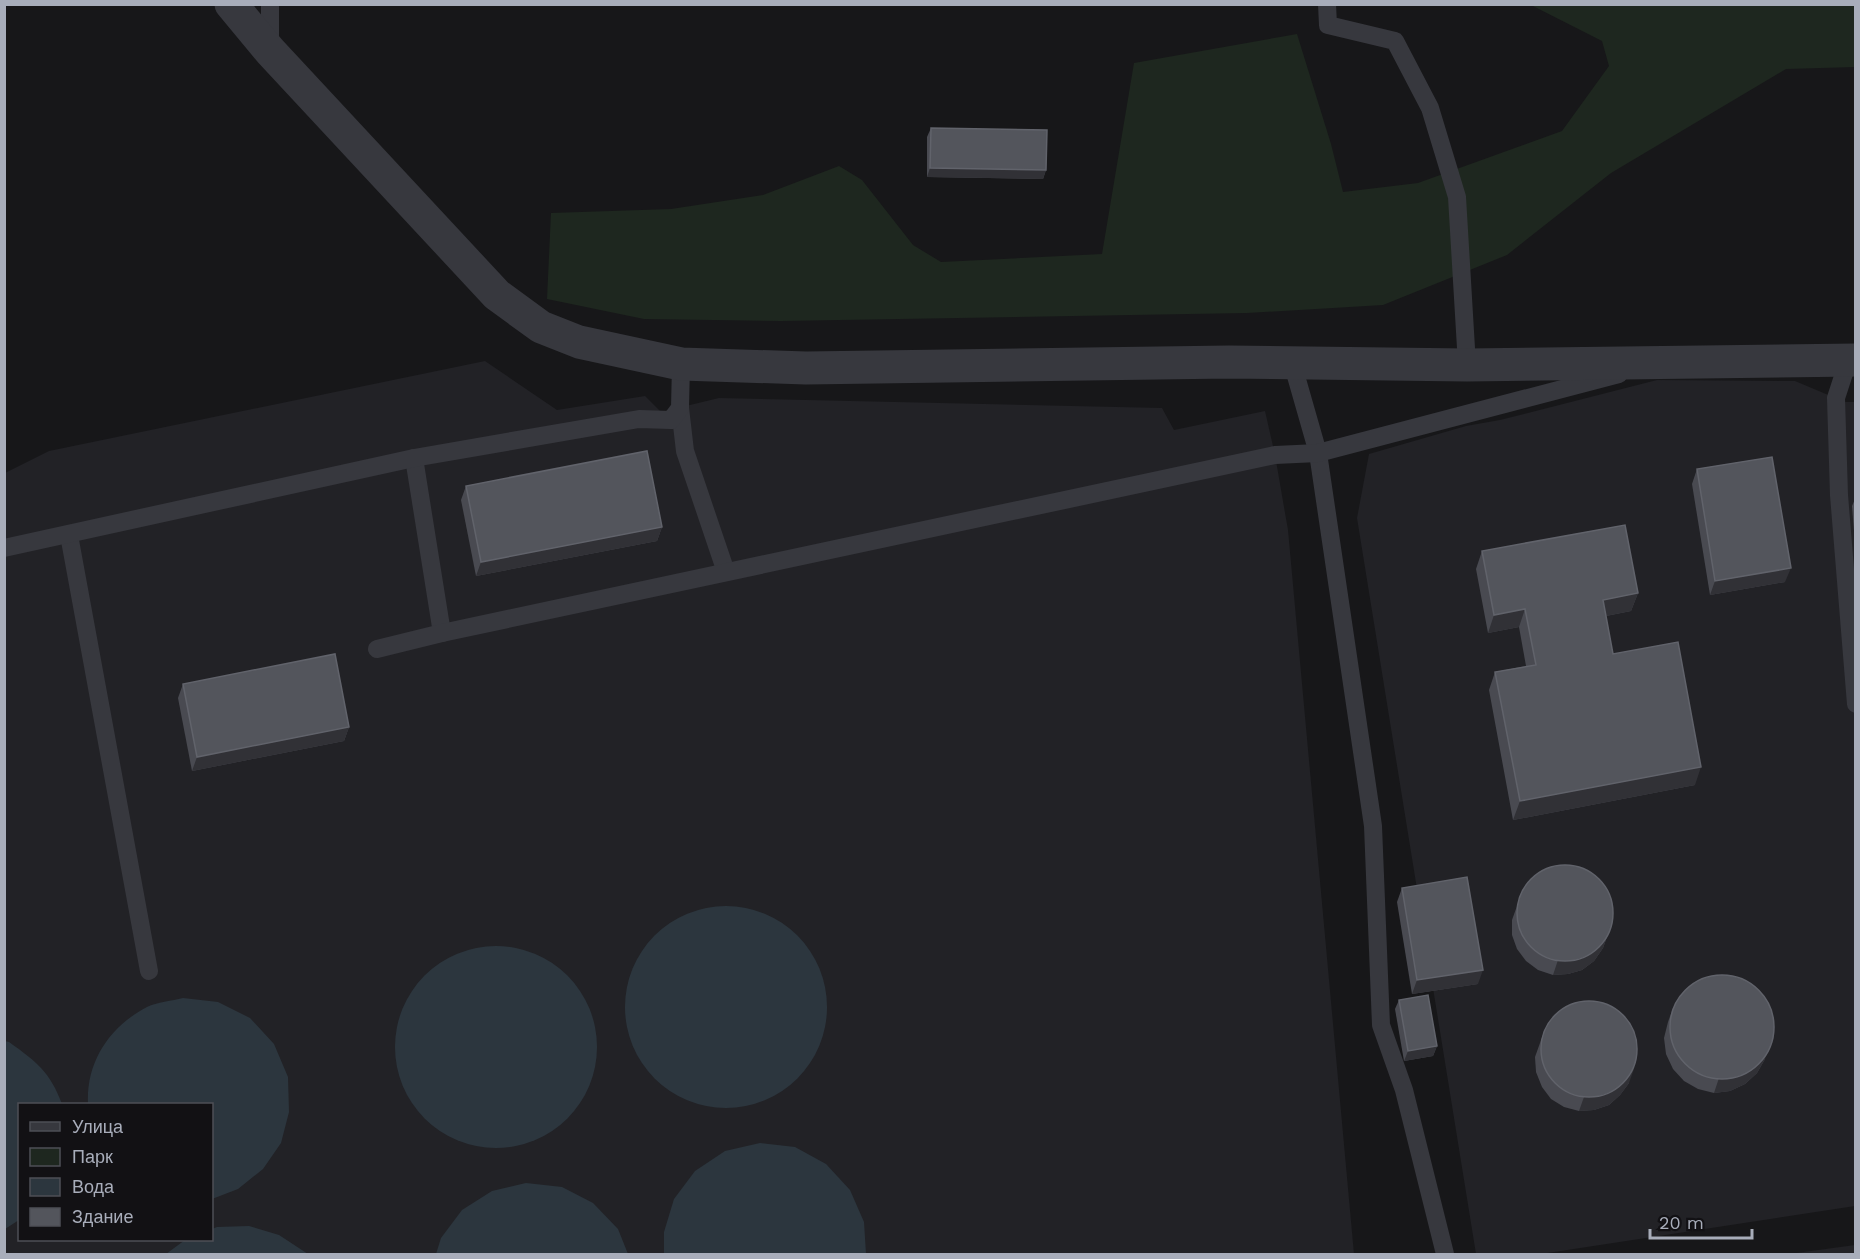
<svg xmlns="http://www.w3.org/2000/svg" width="1860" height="1259" viewBox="0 0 1860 1259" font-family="'Work Sans',sans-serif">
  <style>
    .built { fill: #222226; fill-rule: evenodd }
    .green { fill: #1e271f }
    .water { fill: #2c363e }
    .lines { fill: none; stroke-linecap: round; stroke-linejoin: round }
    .lane { stroke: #37383e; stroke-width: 18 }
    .street { stroke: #37383e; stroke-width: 33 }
    .wall { fill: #494a51 }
    .shaded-wall { fill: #313136 }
    .building { fill: #53555c; stroke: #61636b; stroke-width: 1.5 }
  </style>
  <rect width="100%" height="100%" fill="#171719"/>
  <g class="built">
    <path d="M485 361 557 410 645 396 661 412 719 398 1162 408 1174 430 1265 411 1275 455 1288 530 1354 1254H5V473L49 451ZM20 1104H212V1240H20Z"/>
    <path d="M1657 380 1795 381 1845 402H1855V1206L1541 1254H1476L1357 518 1369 454 1466 426 1500 420Z"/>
    <path d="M1855 1245V1254H1789Z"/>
  </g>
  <path class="green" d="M1531 5H1855V67L1786 69 1611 173 1507 255 1383 305 1247 313 781 321 644 319 547 299 551 213 671 209 763 195 839 166 862 180 913 245 941 262 1102 254 1134 63 1297 34 1331 144 1343 192 1418 183 1562 131 1609 66 1602 41Z"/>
  <g class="water">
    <circle cx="726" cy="1007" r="101"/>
    <circle cx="496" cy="1047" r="101"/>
    <path d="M183 998 218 1002 250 1018 274 1044 288 1077 289 1112 281 1143 263 1169 238 1189 212 1199V1104H88C86 1062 109 1027 147 1007 157 1002 172 1001 183 998Z"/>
    <path d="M5 1041 9 1042C37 1062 50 1072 62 1104H20L19 1220 5 1229Z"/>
    <path d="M760 1143 795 1147 826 1164 850 1190 864 1222 866 1254H664V1232L674 1199 695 1171 725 1151Z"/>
    <path d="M526 1183 562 1187 593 1203 618 1229 628 1254H436L441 1238 462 1210 492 1191Z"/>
    <path d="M249 1226 279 1235 308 1254H166L185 1240H212V1229L217 1227Z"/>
  </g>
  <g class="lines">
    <g class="lane">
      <path d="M270 4V50"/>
      <path d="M1327 4 1328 25 1395 41 1430 108 1457 197 1467 365"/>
      <path d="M1848 361 1836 398 1839 495 1856 704"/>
      <path d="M1292 362 1318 453 1373 826 1381 1025 1404 1090 1445 1254"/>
      <path d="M680 408 685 451 726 572"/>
      <path d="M414 458 442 633"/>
      <path d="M69 535 149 971"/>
      <path d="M4 548 414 458 639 419 671 420 680 408 681 364"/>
      <path d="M377 649 442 633 1275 455 1318 453 1619 374"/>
    </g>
    <path class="street" d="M231 4 270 51 497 295 541 327 579 342 681 364 806 368 1229 362 1467 365 1856 360"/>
  </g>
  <g class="wall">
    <path d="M931 128 1046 170 1043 179 927 177V137Z"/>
    <path d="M1697 469 1785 582 1710 595 1692 484Z"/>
    <path d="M466 486 662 527 657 541 476 576 461 500Z"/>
    <path d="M1856 497V556L1852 506Z"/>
    <path d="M1482 551 1638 593 1631 611 1606 616 1613 654 1695 785 1513 820 1489 690 1495 672 1526 666 1519 627 1488 633 1476 569Z"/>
    <path d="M183 684 349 727 344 741 192 771 178 698Z"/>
    <path d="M1402 888 1478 984 1412 994 1397 902Z"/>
    <path d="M1522 892 1608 934 1603 948 1594 961 1582 970 1568 974 1553 975 1538 970 1526 961 1517 949 1512 935V920Z"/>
    <path d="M1399 1000 1437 1046 1433 1056 1404 1061 1395 1009Z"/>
    <path d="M1673 1008 1765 1059 1757 1073 1745 1084 1730 1091 1714 1093 1698 1089 1684 1081 1673 1069 1666 1054 1664 1038 1668 1022Z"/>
    <path d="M1545 1029 1629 1083 1620 1095 1609 1105 1594 1110 1579 1111 1564 1107 1551 1099 1542 1087 1536 1072 1535 1057Z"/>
  </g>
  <g class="shaded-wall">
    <path d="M930 168 1046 170 1043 179 927 177Z"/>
    <path d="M662 527 657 541 476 576 481 562Z"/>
    <path d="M1791 568 1785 582 1710 595 1715 581Z"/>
    <path d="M1638 593 1631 611 1596 618 1603 600Z"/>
    <path d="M1525 609 1519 627 1488 633 1494 615Z"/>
    <path d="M349 727 344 741 192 771 197 757Z"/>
    <path d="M1701 767 1695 785 1513 820 1520 801Z"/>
    <path d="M1608 934 1603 948 1594 961 1582 970 1568 974 1553 975 1558 960Z"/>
    <path d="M1483 970 1478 984 1412 994 1417 980Z"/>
    <path d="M1770 1045 1765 1059 1757 1073 1745 1084 1730 1091 1714 1093 1719 1078Z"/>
    <path d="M1437 1046 1433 1056 1404 1061 1408 1051Z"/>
    <path d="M1634 1069 1629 1083 1620 1095 1609 1105 1594 1110 1579 1111 1584 1097Z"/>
  </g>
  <g class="building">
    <path d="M931 128 1047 130 1046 170 930 168Z"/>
    <path d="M647 451 662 527 481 562 466 486Z"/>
    <path d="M1772 457 1791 568 1715 581 1697 469Z"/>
    <path d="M1625 525 1638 593 1603 600 1613 654 1678 642 1701 767 1520 801 1495 672 1536 665 1525 609 1494 615 1482 551Z"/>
    <path d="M335 654 349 727 197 757 183 684Z"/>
    <circle cx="1565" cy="913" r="48"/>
    <path d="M1467 877 1483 970 1417 980 1402 888Z"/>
    <circle cx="1722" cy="1027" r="52"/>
    <path d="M1428 995 1437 1046 1408 1051 1399 1000Z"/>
    <circle cx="1589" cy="1049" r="48"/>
  </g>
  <rect width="1860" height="1259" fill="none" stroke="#a8adba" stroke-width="12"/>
  <rect x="18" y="1103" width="195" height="138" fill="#121114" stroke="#4e4f56" stroke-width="1.5"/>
  <rect x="30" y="1122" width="30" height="9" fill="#37383e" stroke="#4e4f56" stroke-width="1.5"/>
  <text x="72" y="1133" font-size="18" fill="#a8adba">Улица</text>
  <rect x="30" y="1148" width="30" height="18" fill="#1e271f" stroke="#4e4f56" stroke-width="1.5"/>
  <text x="72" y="1163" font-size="18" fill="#a8adba">Парк</text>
  <rect x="30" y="1178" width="30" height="18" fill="#2c363e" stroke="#4e4f56" stroke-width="1.5"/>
  <text x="72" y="1193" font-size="18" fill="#a8adba">Вода</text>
  <rect x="30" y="1208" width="30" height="18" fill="#53555c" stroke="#4e4f56" stroke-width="1.5"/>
  <text x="72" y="1223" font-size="18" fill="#a8adba">Здание</text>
  <path d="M1650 1229v9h102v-9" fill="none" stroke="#a8adba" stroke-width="3"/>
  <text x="1659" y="1229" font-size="18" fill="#a8adba" stroke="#121114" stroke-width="4.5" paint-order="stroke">20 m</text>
</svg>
